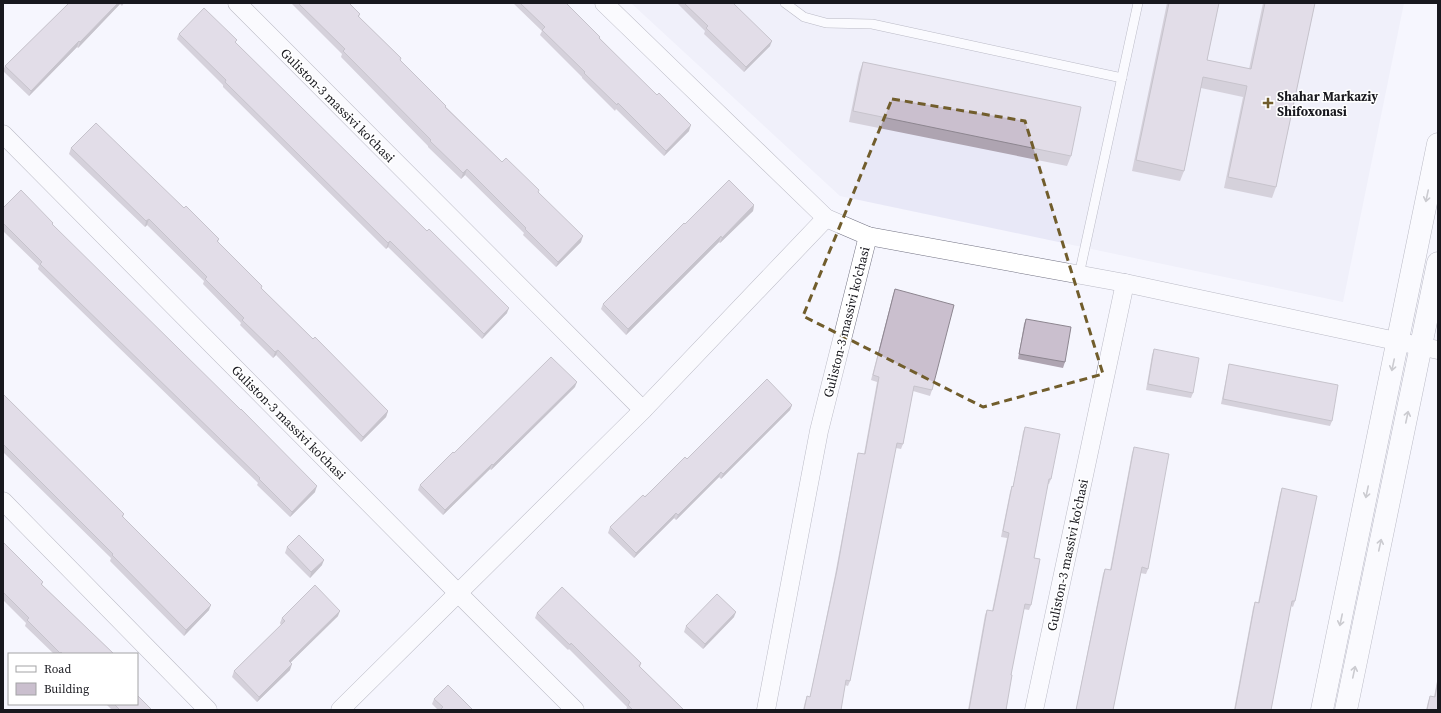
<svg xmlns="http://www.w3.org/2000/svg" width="1441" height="713" viewBox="0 0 1441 713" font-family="'Source Serif 4',serif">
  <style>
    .built { fill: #e8e8f7 }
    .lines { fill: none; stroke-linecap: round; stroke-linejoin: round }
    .lane-casing { stroke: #737383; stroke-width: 10 }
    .street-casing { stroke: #737383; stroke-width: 19 }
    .secondary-casing { stroke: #737383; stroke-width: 23 }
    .lane { stroke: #fff; stroke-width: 9 }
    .street { stroke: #fff; stroke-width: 18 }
    .secondary { stroke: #fff; stroke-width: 22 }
    .wall { fill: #aea4b1 }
    .shaded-wall { fill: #8d8690 }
    .building { fill: #cabfce; stroke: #8d8690 }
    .oneway { stroke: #97979a }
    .marked { fill: none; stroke: #715d2c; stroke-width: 3; stroke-dasharray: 8 5; stroke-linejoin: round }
    .poi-dot { fill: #715d2c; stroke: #fff; stroke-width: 1.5 }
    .labels { text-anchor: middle; stroke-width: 3; stroke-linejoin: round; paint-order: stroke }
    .poi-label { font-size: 13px; font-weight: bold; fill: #18181e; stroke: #fff; text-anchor: start }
    .street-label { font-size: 13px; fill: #18181e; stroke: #fff }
  </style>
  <rect width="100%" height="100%" fill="#f6f6fe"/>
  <path class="built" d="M631 3H1404L1343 302 840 196Z"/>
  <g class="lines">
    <defs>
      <g id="lane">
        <path d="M785 3 804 17 826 23 872 24 1122 78"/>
        <path d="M1079 275 1138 3"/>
      </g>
      <g id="street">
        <path d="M237 3 643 410"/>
        <path d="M604 3 826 218 868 236 1125 283 1438 350"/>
        <path d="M3 134 458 593 575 710"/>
        <path d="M3 501 208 710"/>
        <path d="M340 710 643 410 826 218"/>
        <path d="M766 710 819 431 868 236"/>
        <path d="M1034 710 1125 283"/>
      </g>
      <g id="secondary">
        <path d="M1322 710 1438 144"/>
        <path d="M1346 710 1438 263"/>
      </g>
    </defs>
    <use href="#lane" class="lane-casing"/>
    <use href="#street" class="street-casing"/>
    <use href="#secondary" class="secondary-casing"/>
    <use href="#lane" class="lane"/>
    <use href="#street" class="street"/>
    <use href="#secondary" class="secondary"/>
  </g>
  <g class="wall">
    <path d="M69 3H124L122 6 120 4 78 48 77 47 29 96 3 71 5 66Z"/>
    <path d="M291 3H349L360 14 359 17 401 58 400 60 446 106V107L502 162 538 192 581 242 556 267 523 235 524 233 465 175 461 179 428 147V146L341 57 342 54Z"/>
    <path d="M513 3H566L689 131 664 156 616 109 615 111 582 78V77L540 35 542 31Z"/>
    <path d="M677 3H733L770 46 744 72 704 34 705 31Z"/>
    <path d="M1167 3H1219L1207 60 1249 69 1263 3H1315L1276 187 1272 198 1224 188 1243 97 1201 88 1184 171 1180 181 1132 171Z"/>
    <path d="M179 34 236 43 507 313 482 339 388 247 386 249 223 87V85L177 39Z"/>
    <path d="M863 62 1071 156 1067 166 849 122 859 73Z"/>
    <path d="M71 148 184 208 219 239 218 242 262 286 261 288 313 339 388 411 386 417 361 442 276 355 273 358 240 325 241 323 203 284 204 281 147 225 145 227 69 154Z"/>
    <path d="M754 205 753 211 720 243 719 242 626 335 601 309 603 304 685 224Z"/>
    <path d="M3 208 52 225 315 492 290 517 257 485 258 483 38 269 39 266 3 231Z"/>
    <path d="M895 289 932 390 930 396 913 391 903 444 901 449 896 448 850 681 848 686 845 685 841 710H803L805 702 807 696 810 697 835 575 857 458 858 453 864 454 877 382 871 380 893 295Z"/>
    <path d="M1026 319 1065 362 1063 368 1018 359 1024 324Z"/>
    <path d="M1154 349 1193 393 1191 398 1146 390 1152 355Z"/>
    <path d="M1229 364 1332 421 1330 426 1221 404Z"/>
    <path d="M575 387 491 470 490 469 443 515 418 490 420 485 454 453Z"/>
    <path d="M3 394 124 514 123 517 209 610 184 636 110 561 111 558 3 452Z"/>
    <path d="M792 405 790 410 721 479 719 477 676 520 674 518 634 558 608 533 610 527 687 459Z"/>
    <path d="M1025 427 1051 479 1049 484H1048L1034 558 1031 605 1029 610 1023 609 1011 675 1006 710H968L985 615 987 610 992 611 1007 538 1001 537 1010 492 1012 486 1013 487 1023 432Z"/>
    <path d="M1134 447 1148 569 1146 574 1140 573 1113 710H1076L1103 574 1105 569 1110 570 1132 453Z"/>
    <path d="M1282 488 1295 601 1293 607 1291 606 1271 710H1234L1253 608 1255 602 1258 603 1280 494Z"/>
    <path d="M3 542 43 582 42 585 114 654H54L25 626 26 623 3 600Z"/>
    <path d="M287 547 322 565 310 578 285 553Z"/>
    <path d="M537 613 641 663 640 667 684 710H626L627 707 569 649 568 650 535 618Z"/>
    <path d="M338 616 290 663V670L257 702 232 677 234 671 281 625 280 623 282 618Z"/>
    <path d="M734 617 703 649 684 632 686 626Z"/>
    <path d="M1438 676V710H1426L1428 702 1430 696 1434 697Z"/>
    <path d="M434 699 473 710H438L432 704Z"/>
    <path d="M106 704H137L152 710H112Z"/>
  </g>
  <g class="shaded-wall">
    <path d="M118 3H121L120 4 78 48 80 42Z"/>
    <path d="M79 41 77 47 29 96 31 91Z"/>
    <path d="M772 41 770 46 744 72 746 67Z"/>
    <path d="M691 125 689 131 664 156 666 151Z"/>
    <path d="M467 169 465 175 461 179 463 173Z"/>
    <path d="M754 205 753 211 720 243 722 238Z"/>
    <path d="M149 219 147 225 145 227 146 221Z"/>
    <path d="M583 236 581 242 556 267 558 262Z"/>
    <path d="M721 236 719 242 626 335 628 329Z"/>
    <path d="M390 241 388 247 386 249 388 243Z"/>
    <path d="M509 308 507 313 482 339 484 334Z"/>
    <path d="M278 350 276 355 273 358 275 352Z"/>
    <path d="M577 382 575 387 491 470 493 465Z"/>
    <path d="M792 405 790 410 721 479 723 474Z"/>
    <path d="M388 411 386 417 361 442 363 437Z"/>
    <path d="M492 464 490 469 443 515 445 510Z"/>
    <path d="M721 472 719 477 676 520 678 515Z"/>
    <path d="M317 486 315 492 290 517 292 512Z"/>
    <path d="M676 513 674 518 634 558 636 553Z"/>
    <path d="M324 560 322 565 310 578 311 572Z"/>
    <path d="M211 605 209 610 184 636 186 630Z"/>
    <path d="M340 611 338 616 287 666 289 661Z"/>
    <path d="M736 612 734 617 703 649 705 644Z"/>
    <path d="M292 664 290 670 257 702 259 697Z"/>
  </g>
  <g class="building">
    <path d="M69 3H118L80 42 79 41 31 91 5 66Z"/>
    <path d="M298 3H349L360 14 358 16 401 58 400 60 446 106 445 107 502 162 506 158 539 190 538 192 583 236 558 262 525 229 526 228 467 169 463 173 430 141 431 140 343 51 345 49Z"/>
    <path d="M520 3H566L600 37 599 38 657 95 659 93 691 125 666 151 618 103 617 105 584 73 585 72 542 30 545 27Z"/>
    <path d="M684 3H733L772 41 746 67 706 28 708 26Z"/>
    <path d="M1169 3H1219L1207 60 1251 69 1265 3H1315L1276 187 1228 177 1247 86 1203 77 1184 171 1136 160Z"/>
    <path d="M204 8 237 40 235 42 427 231 429 229 509 308 484 334 390 241 388 243 225 82 226 80 179 34Z"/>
    <path d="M863 62 1081 107 1071 156 853 111Z"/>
    <path d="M96 123 184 208 186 206 219 239 217 241 262 286 261 288 313 339 315 337 388 411 363 437 278 350 275 352 242 320 244 318 205 279 207 277 149 219 146 221 71 148Z"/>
    <path d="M729 180 754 205 722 238 721 236 628 329 603 304 684 223 685 224Z"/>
    <path d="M21 190 53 223 52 224 241 410V409L317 486 292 512 259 479 260 478 40 264 42 262 3 223V208Z"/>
    <path d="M895 289 954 305 932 390 914 386 903 444 897 443 850 681 846 680 841 710H804L807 696 810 697 837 570 858 453 865 454 879 377 873 375Z"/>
    <path d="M1026 319 1071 327 1065 362 1019 354Z"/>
    <path d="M1154 349 1199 358 1193 393 1148 384Z"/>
    <path d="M551 357 577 382 493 465 492 464 445 510 420 485 453 452 454 453Z"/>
    <path d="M1229 364 1338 385 1332 421 1223 399Z"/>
    <path d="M767 379 792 405 723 474 721 472 678 515 676 513 636 553 610 527 643 495 645 497 685 457 687 459Z"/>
    <path d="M3 394 124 514 122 516 211 605 186 630 112 555 113 554 3 444Z"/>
    <path d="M1025 427 1060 434 1051 479H1049L1034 558 1040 559 1031 605 1025 604 1011 675H1012L1006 710H969L987 610 993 611 1009 533 1003 531 1012 486 1013 487Z"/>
    <path d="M1134 447 1169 454 1148 569 1142 567 1113 710H1076L1105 569 1111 570Z"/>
    <path d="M1282 488 1317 496 1295 601H1292L1271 710H1235L1255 602 1259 603Z"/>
    <path d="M299 535 324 560 311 572 287 547Z"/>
    <path d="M3 542 43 582 41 584 114 654H63L61 652 60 653 27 620 29 618 3 592Z"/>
    <path d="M315 585 340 611 289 661 292 664 259 697 234 671 285 621 282 618Z"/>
    <path d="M562 587 641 663 639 666 684 710H633L628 705 630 702 571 643 570 645 537 613Z"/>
    <path d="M717 594 736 612 705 644 686 626Z"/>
    <path d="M1438 680V710H1427L1430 696 1435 697Z"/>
    <path d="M448 685 473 710H440L443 707 434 699Z"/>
    <path d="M137 695 152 710H120L114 704H137Z"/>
  </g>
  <defs><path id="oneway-shaft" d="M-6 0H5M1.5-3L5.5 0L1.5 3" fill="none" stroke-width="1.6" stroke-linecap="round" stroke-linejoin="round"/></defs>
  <g class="oneway">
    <use href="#oneway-shaft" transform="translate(1427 196) rotate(102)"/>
    <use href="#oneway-shaft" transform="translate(1393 365) rotate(102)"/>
    <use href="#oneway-shaft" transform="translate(1407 417) rotate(-78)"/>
    <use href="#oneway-shaft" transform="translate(1367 492) rotate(102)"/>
    <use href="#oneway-shaft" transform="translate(1380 545) rotate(-78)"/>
    <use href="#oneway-shaft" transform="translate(1341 620) rotate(102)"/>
    <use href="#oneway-shaft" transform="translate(1354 672) rotate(-78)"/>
  </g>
  <path d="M0 0H1441V713H0ZM892 99 1025 121 1103 374 983 407 803 316Z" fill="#f6f6fe" fill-opacity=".55" fill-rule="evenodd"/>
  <path class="marked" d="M892 99 1025 121 1103 374 983 407 803 316Z"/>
  <path class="poi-dot" d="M1266 97h4v4h4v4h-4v4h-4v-4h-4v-4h4z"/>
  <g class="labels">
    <g class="poi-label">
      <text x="1277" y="101">Shahar Markaziy<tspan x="1277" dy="15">Shifoxonasi</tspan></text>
    </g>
    <g class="street-label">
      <text transform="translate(338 105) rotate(45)" y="5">Guliston-3 massivi ko'chasi</text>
      <text transform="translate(846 322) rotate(-76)" y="5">Guliston-3 massivi ko'chasi</text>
      <text transform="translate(289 422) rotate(45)" y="5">Guliston-3 massivi ko'chasi</text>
      <text transform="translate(1067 555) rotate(-78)" y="5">Guliston-3 massivi ko'chasi</text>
    </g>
  </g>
  <rect width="1441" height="713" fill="none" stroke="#18181e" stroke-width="8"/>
  <rect x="8" y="653" width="130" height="52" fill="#ffffff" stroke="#a3a3a5"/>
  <rect x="16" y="666" width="20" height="6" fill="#ffffff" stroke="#a3a3a5"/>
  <text x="44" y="673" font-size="12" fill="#18181e">Road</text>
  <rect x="16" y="683" width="20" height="12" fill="#cabfce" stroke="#a3a3a5"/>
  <text x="44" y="693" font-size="12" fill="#18181e">Building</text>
</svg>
